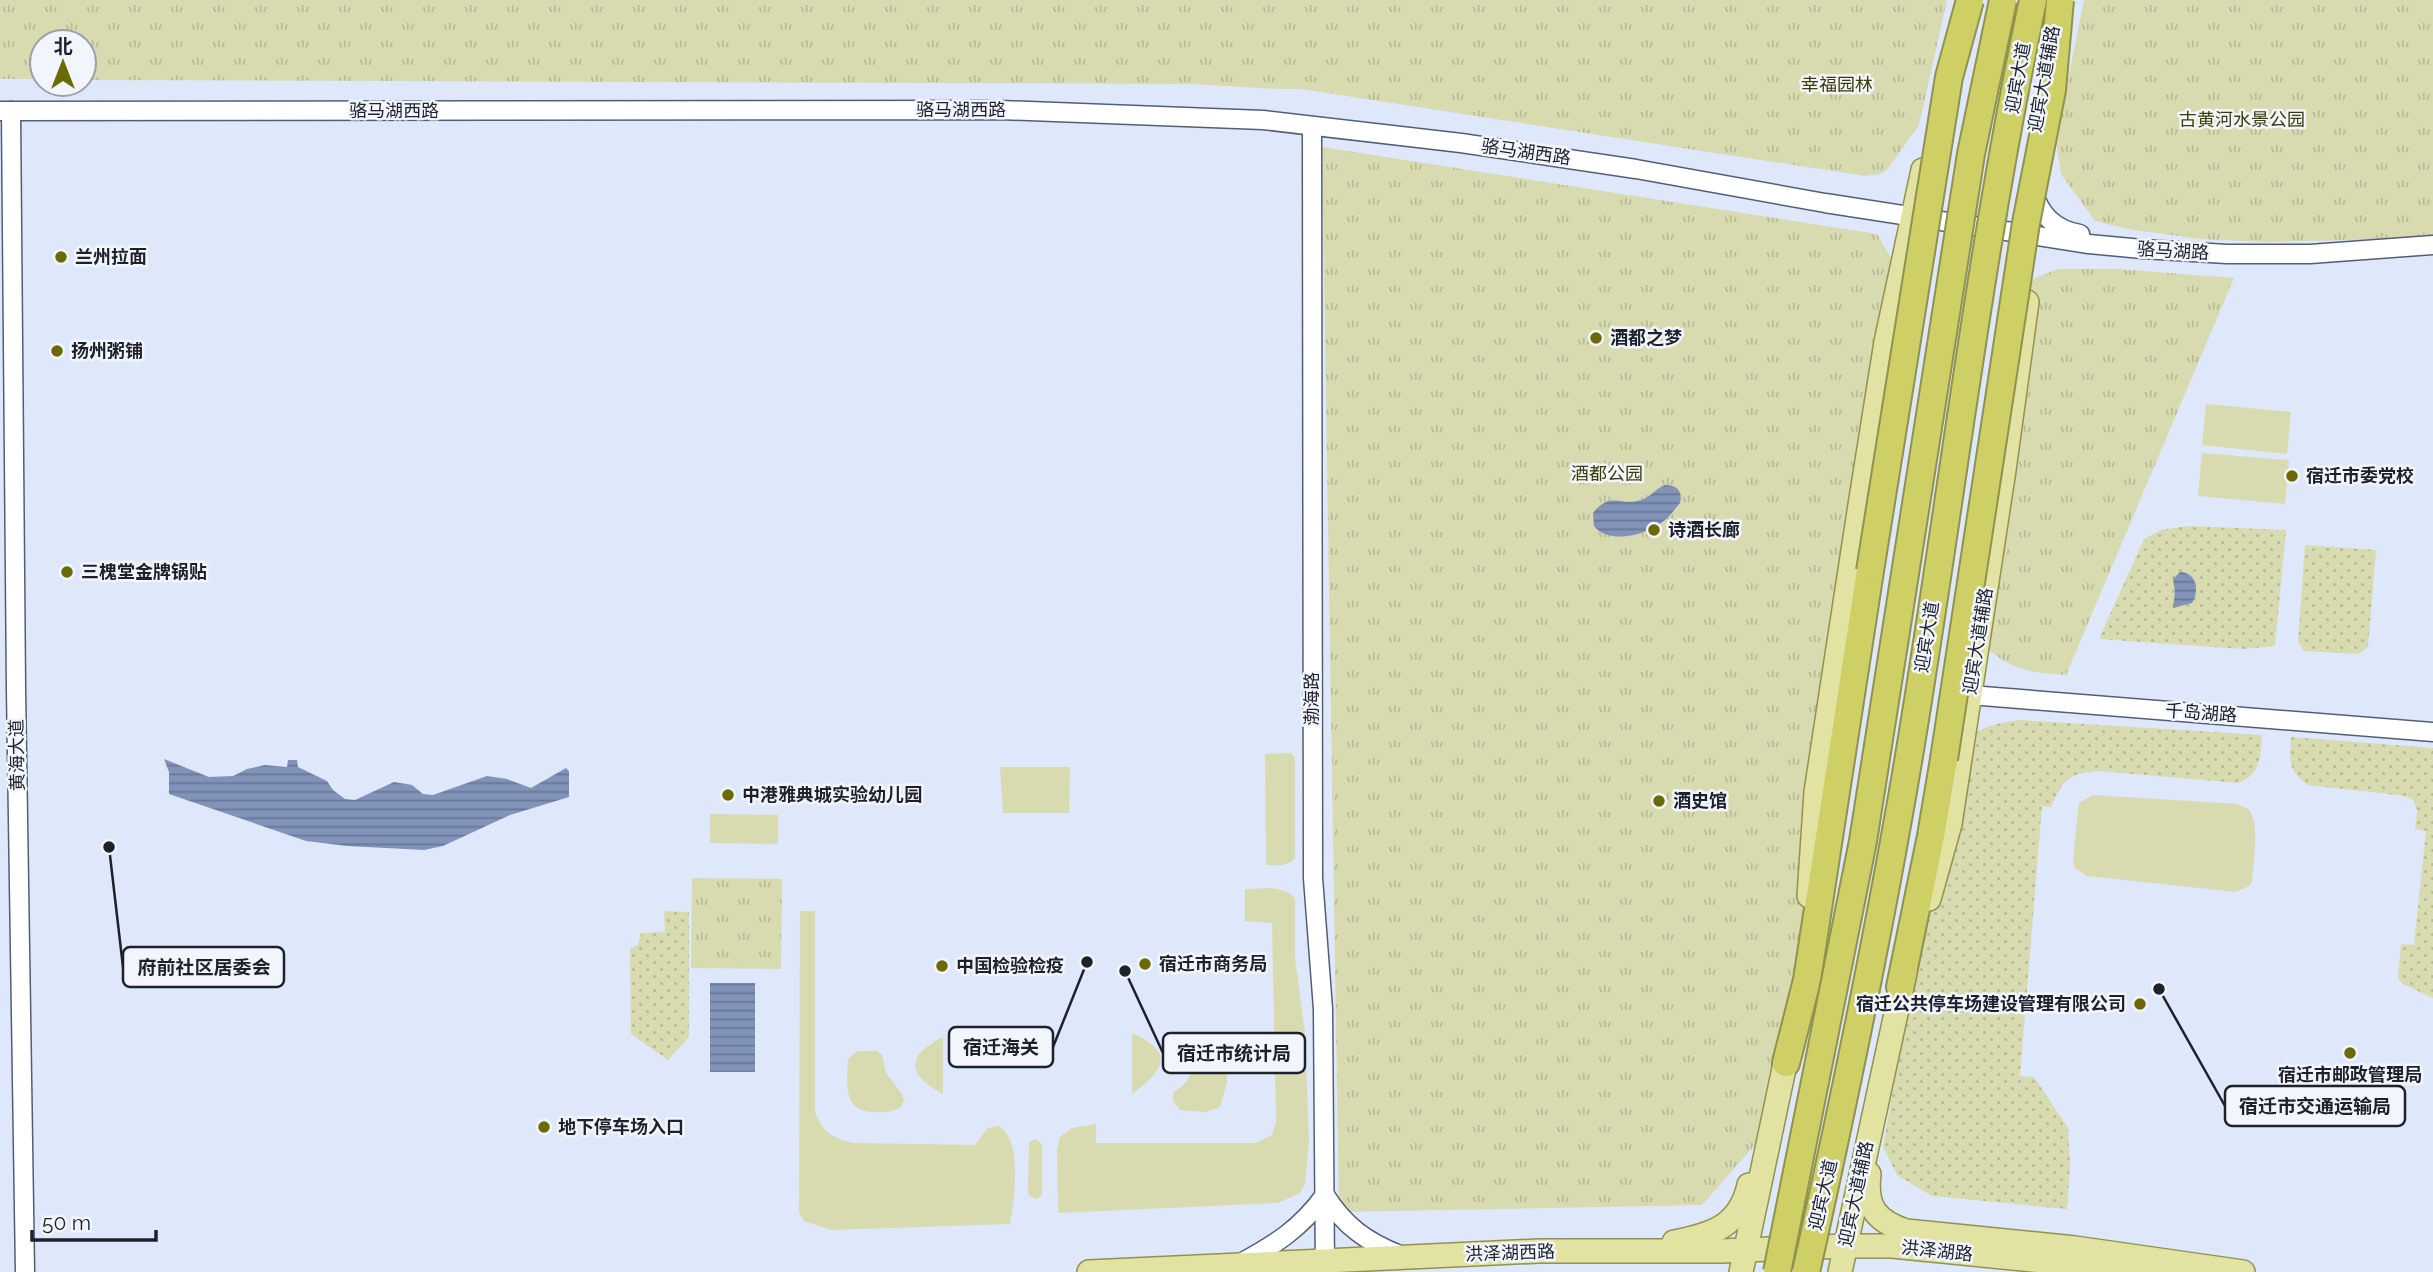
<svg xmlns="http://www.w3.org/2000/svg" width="2433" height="1272" viewBox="0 0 2433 1272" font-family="Raleway,'Noto Sans SC',sans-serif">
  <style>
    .grass { fill: #d8daaf }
    .park { fill: url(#park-tufts) }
    .garden { fill: url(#garden-dots) }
    .water { fill: url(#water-rules) }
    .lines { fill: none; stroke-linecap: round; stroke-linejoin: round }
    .minor-casing { stroke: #525e78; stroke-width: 21 }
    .major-casing { stroke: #909250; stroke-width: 26 }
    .highway-casing { stroke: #909250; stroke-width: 30 }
    .minor { stroke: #fff; stroke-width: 18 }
    .major { stroke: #e2e2a2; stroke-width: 23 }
    .highway { stroke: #cecf64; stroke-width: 26 }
    .highway-bridge-casing { stroke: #909250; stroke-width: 30; stroke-linecap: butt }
    .highway-bridge { stroke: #cecf64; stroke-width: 26 }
    .poi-dot { fill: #6a6a07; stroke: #f2f5fb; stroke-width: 2.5 }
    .labels { text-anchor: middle; stroke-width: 5; stroke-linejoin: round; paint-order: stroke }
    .street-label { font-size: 18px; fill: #1c212c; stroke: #f2f5fb }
    .park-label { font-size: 18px; fill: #3d3d05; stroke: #f2f5fb }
    .poi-label { font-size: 18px; font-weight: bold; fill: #1c212c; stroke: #f2f5fb; text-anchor: start }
    .leader { fill: none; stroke: #1c212c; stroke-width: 2.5 }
    .callout-dot { fill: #1c212c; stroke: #f2f5fb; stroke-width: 2.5 }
    .callout { fill: #f2f5fb; stroke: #1c212c; stroke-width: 2.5 }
    .callout-label { font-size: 19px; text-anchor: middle; font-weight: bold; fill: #1c212c }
  </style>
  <defs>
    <pattern id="park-tufts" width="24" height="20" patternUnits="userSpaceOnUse" patternTransform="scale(1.75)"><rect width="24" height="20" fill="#d8daaf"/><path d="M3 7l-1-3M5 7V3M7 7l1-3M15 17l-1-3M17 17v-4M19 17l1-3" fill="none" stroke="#b9bb97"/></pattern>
    <pattern id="garden-dots" width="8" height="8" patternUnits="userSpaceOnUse" patternTransform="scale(1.75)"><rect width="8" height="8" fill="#d8daaf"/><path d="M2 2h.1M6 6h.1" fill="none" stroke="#b9bb97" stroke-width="1.8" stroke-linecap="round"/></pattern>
    <pattern id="water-rules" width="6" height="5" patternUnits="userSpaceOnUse" patternTransform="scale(1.75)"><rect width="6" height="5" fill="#8193b9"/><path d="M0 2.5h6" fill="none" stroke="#697897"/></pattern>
  </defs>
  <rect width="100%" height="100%" fill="#dfe8fa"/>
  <g class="grass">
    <path d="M2206 404 2291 412 2287 454 2202 445Z"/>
    <path d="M2202 453 2289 460 2285 504 2198 496Z"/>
    <path d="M1291 753 1295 758V858C1287 867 1277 865 1266 865L1265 754Z"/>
    <path d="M1000 767H1070L1069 813H1003Z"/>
    <path d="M2093 795 2238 804C2238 804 2247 809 2248 809 2261 821 2253 865 2252 882L2249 886 2236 892 2087 876 2075 868 2073 863 2078 809 2079 803Z"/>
    <path d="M710 814 778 815V844L710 843Z"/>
    <path d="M1245 889C1261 889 1285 884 1295 899V958L1305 1033 1309 1142 1305 1184 1300 1193 1278 1203 1058 1213 1057 1150 1060 1137 1072 1128 1096 1124V1143H1256L1272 1135 1276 1122 1272 923 1245 921Z"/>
    <path d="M800 911H815V1112C822 1132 832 1138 853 1143L975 1145 988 1128 999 1126C1023 1141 1014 1199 1010 1224L831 1230 804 1221 799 1212Z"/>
    <path d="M1132 1033C1176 1053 1164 1070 1132 1094Z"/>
    <path d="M943 1037V1094C907 1075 905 1056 943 1037Z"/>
    <path d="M1224 1047 1226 1051 1227 1082 1220 1107 1206 1112 1180 1110 1173 1101V1092C1191 1084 1193 1068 1195 1050Z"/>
    <path d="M857 1051H876L882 1055 886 1073 902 1094 904 1100 901 1107C893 1112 884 1113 874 1112 842 1112 847 1082 848 1059Z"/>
    <path d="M1036 1139 1042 1145V1192L1041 1196 1036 1199 1029 1195 1028 1192 1029 1142Z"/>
  </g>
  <g class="park">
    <path d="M0 0H1947L1919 125 1887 170 1880 174 1865 176 1301 89H1277L1193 84 84 80V42H42V79H0Z"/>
    <path d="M2084 0H2433V238L2266 242 2199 239 2128 229 2095 221 2061 174 2056 140Z"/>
    <path d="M1322 147 1877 234 1914 297 1833 855 1762 1137 1702 1205 1339 1212Z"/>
    <path d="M2058 269H2117L2234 278 2066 675C2028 673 2006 669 1979 640L2030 280Z"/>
    <path d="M692 878 782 879 781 969 691 968Z"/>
  </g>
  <g class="garden">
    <path d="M2188 526 2286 530 2275 646 2243 649 2099 639 2144 539 2161 530Z"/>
    <path d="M2305 545 2376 550 2368 647 2359 654 2304 651 2298 642Z"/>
    <path d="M2019 720 2262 735C2261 755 2260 776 2238 783L2099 771C2067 774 2064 779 2051 807L2042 806 2020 1076 2034 1077 2068 1128 2070 1167 2067 1209 1932 1196 1897 1175 1883 1147 1947 774C1971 734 1971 727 2019 720Z"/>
    <path d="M2291 737 2433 748V998L2403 984 2398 978 2401 944 2414 945 2426 831 2415 829 2417 811 2414 801 2406 796 2308 785C2287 770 2290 761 2291 737Z"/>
    <path d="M664 911 689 912V1037L668 1060 631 1034 630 949 638 945 641 933 665 932Z"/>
  </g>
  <g class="water">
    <path d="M1665 485C1677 485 1683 491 1680 503 1674 510 1669 518 1661 523 1645 535 1609 545 1594 526L1593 513C1611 490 1621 507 1641 500 1651 497 1656 488 1665 485Z"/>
    <path d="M2180 572C2196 572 2200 590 2192 603L2173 608 2175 592 2173 579Z"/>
    <path d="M164 759 209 777 233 776 247 769 265 765 287 767 288 760H297L298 767 327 781 333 790 345 799 355 800 394 782 412 785 423 794 433 795 487 776 507 779 531 788 566 768 569 771V797L510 815 443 846 424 850 347 846 306 841 169 794V772Z"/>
    <rect x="710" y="983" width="45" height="89"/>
  </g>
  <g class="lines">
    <defs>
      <g id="minor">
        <path d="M0 111 1000 110 1263 120 1461 143 1636 169 1825 203 2089 244 2142 249 2227 254H2310L2433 245"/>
        <path d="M11 111 16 689 25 1272"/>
        <path d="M1312 126 1313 878 1323 1009 1325 1272"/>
        <path d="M2033 190C2039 214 2055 230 2080 234"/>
        <path d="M1970 695 2433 732"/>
        <path d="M1239 1264C1276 1244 1300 1229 1325 1195 1344 1226 1367 1242 1400 1255"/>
      </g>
      <g id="major">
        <path d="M1809 896 1816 792 1860 505 1886 342 1923 170"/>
        <path d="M1929 899 1950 824 2004 470 2027 302"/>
        <path d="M1869 1174C1865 1207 1876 1221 1906 1231L2075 1248 2243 1272"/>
        <path d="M1674 1242C1712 1235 1740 1226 1749 1185"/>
        <path d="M1089 1272 1539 1251H1721L1845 1246H1892L2153 1272"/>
        <path d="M1741 1272 1789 1045"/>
        <path d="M1840 1272 1905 972"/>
      </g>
      <g id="highway">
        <path d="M1900 987 1931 836 1944 759"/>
        <path d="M1786 1063 1807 980 1870 571"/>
      </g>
    </defs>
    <use href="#minor" class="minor-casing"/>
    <use href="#major" class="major-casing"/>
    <use href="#highway" class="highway-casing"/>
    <use href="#minor" class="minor"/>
    <use href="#major" class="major"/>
    <use href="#highway" class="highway"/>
    <defs>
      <g id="highway-bridge">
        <path d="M1870 571 1949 77 1970 0"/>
        <path d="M1944 759 2026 223 2052 90 2060 0"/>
        <path d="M1777 1272 1863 841 1971 154 2003 0"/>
        <path d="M1806 1272C1844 1101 1880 929 1909 756 1951 504 1980 250 2033 0"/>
      </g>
    </defs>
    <use href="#highway-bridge" class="highway-bridge-casing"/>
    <use href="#highway-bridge" class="highway-bridge"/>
  </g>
  <g class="poi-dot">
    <circle cx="61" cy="257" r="7"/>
    <circle cx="1596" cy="338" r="7"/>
    <circle cx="57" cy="351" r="7"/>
    <circle cx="2292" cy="476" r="7"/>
    <circle cx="1654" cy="530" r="7"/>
    <circle cx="67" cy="572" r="7"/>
    <circle cx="728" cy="795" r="7"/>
    <circle cx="1659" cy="801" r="7"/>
    <circle cx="1145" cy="964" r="7"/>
    <circle cx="942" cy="966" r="7"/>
    <circle cx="2140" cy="1004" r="7"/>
    <circle cx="2350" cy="1053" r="7"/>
    <circle cx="544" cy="1127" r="7"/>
  </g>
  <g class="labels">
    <g class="street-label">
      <text transform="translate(2018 78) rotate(-80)" y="6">迎宾大道</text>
      <text transform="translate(2044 79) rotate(-80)" y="6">迎宾大道辅路</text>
      <text x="961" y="116">骆马湖西路</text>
      <text x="394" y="117">骆马湖西路</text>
      <text transform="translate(1526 152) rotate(8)" y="6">骆马湖西路</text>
      <text transform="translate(2173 251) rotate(3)" y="6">骆马湖路</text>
      <text transform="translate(1927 637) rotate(-81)" y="6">迎宾大道</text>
      <text transform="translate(1978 641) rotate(-81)" y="6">迎宾大道辅路</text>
      <text transform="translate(1312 699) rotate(-90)" y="6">渤海路</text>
      <text transform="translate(2201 713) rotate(4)" y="6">千岛湖路</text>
      <text transform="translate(17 755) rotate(-91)" y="6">黄海大道</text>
      <text transform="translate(1856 1194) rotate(-78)" y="6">迎宾大道辅路</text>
      <text transform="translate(1823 1195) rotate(-77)" y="6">迎宾大道</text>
      <text transform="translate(1937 1251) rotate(6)" y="6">洪泽湖路</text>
      <text transform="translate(1510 1253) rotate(-2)" y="6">洪泽湖西路</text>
    </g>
    <g class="park-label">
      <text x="1837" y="91">幸福园林</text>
      <text x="2242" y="126">古黄河水景公园</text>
      <text x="1607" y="480">酒都公园</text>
    </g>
    <g class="poi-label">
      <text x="75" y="263">兰州拉面</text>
      <text x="1610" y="344">酒都之梦</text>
      <text x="71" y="357">扬州粥铺</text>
      <text x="2306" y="482">宿迁市委党校</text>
      <text x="1668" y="536">诗酒长廊</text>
      <text x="81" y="578">三槐堂金牌锅贴</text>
      <text x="742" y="801">中港雅典城实验幼儿园</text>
      <text x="1673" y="807">酒史馆</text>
      <text x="1159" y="970">宿迁市商务局</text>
      <text x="956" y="972">中国检验检疫</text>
      <text x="2126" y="1010" text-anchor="end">宿迁公共停车场建设管理有限公司</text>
      <text x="2350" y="1081" text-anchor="middle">宿迁市邮政管理局</text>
      <text x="558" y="1133">地下停车场入口</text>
    </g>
  </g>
  <path class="leader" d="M109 847L123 967M1087 962L1053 1047M1125 971L1163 1053M2159 989L2225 1106"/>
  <g class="callout-dot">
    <circle cx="109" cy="847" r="7"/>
    <circle cx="1087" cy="962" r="7"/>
    <circle cx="1125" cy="971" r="7"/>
    <circle cx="2159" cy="989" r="7"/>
  </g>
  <g class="callout">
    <rect x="123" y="947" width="161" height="40" rx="7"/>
    <rect x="949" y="1027" width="104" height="40" rx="7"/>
    <rect x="1163" y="1033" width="142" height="40" rx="7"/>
    <rect x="2225" y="1086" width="180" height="40" rx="7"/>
  </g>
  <g class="callout-label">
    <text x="204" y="974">府前社区居委会</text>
    <text x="1001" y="1054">宿迁海关</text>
    <text x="1234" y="1060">宿迁市统计局</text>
    <text x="2315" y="1113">宿迁市交通运输局</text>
  </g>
  <g transform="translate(63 63)"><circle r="33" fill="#f2f5fb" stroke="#9ca0a8" stroke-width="2"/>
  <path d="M0-5L12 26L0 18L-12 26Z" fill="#6a6a07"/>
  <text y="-10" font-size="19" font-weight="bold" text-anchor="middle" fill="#1c212c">北</text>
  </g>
  <path d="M32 1230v10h124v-10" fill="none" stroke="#1c212c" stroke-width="3.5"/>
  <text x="42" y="1230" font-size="21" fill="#1c212c" stroke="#f2f5fb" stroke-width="5" paint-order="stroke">50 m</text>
</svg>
